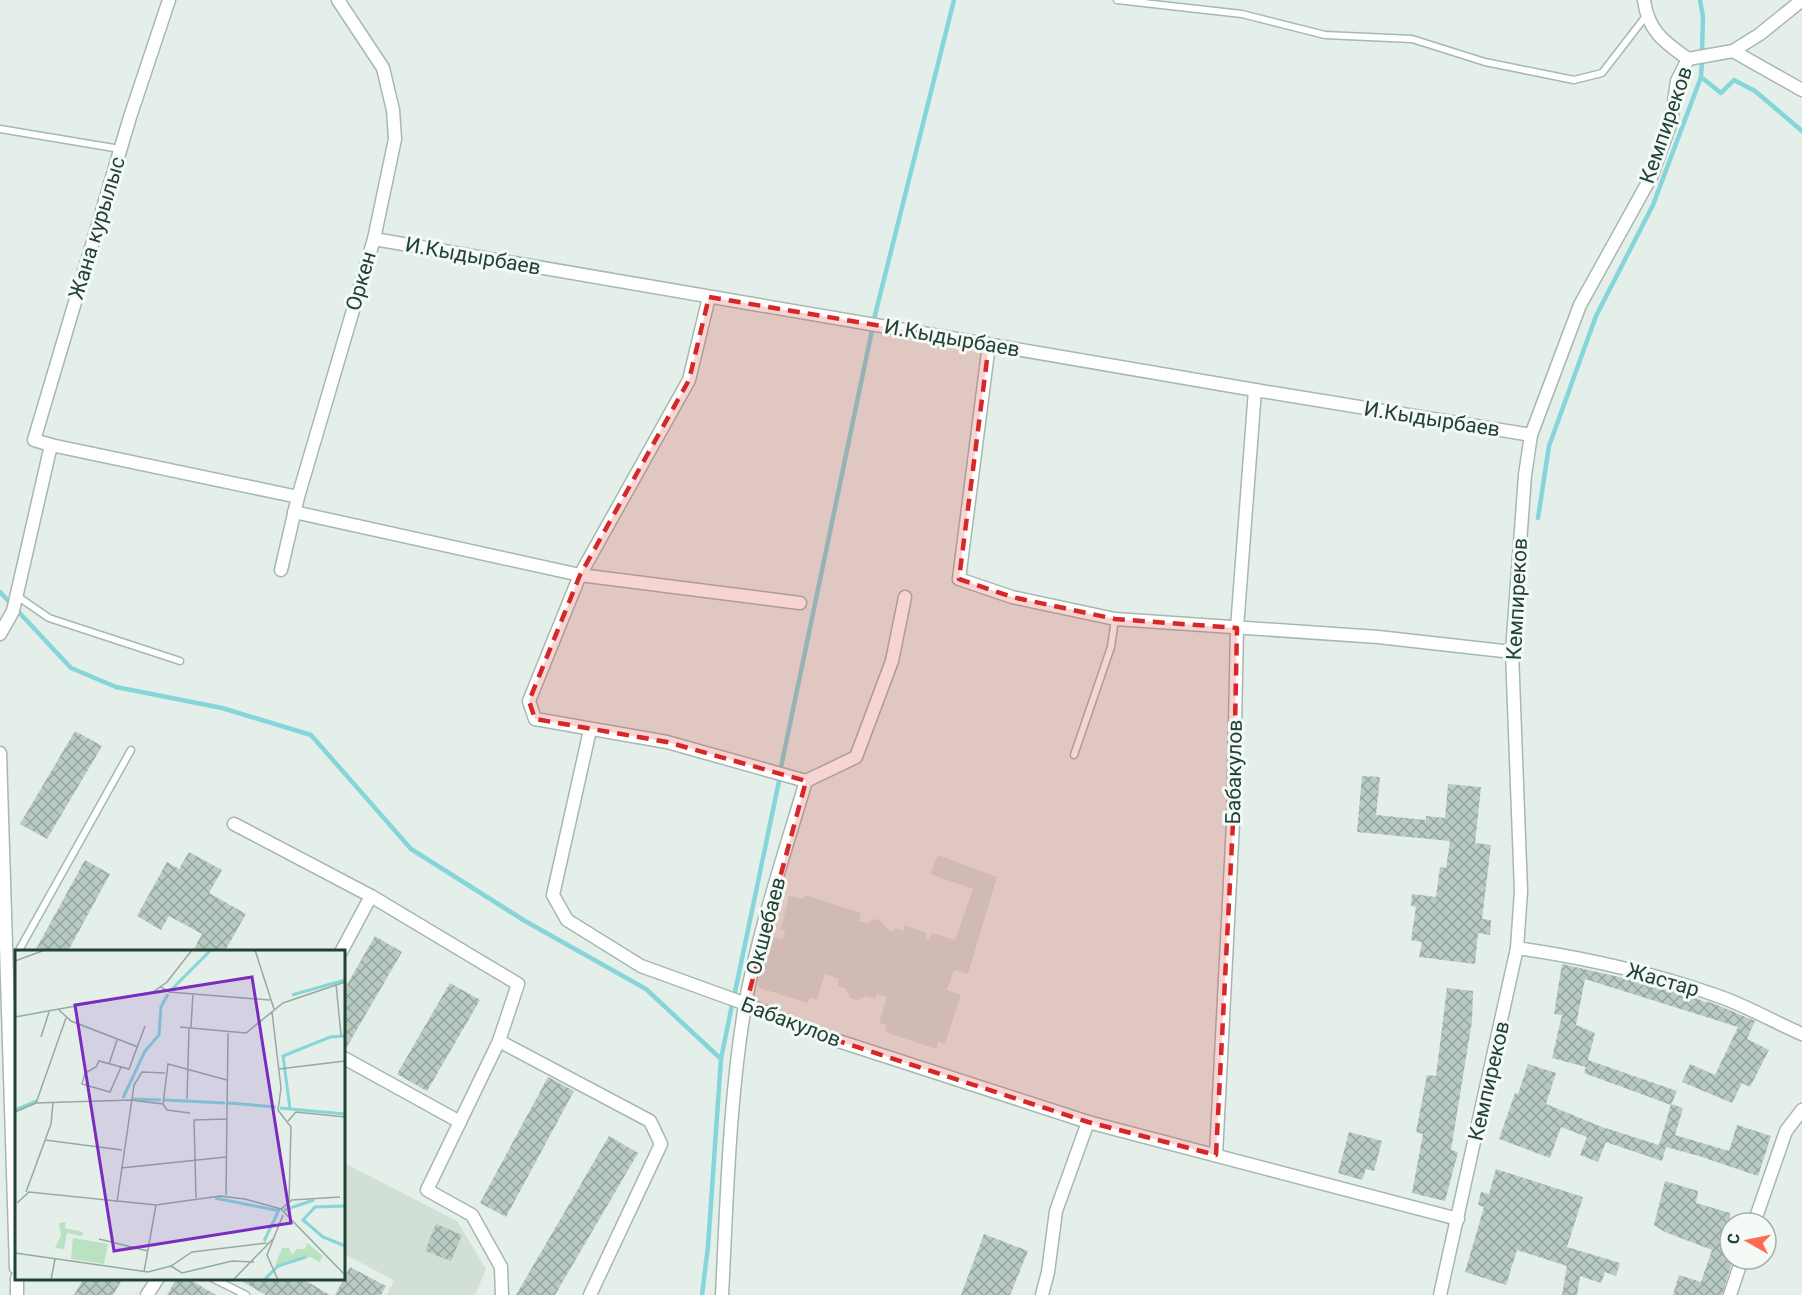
<svg xmlns="http://www.w3.org/2000/svg" width="1802" height="1295" viewBox="0 0 1802 1295" font-family="Roboto,sans-serif">
  <style>
    .built { fill: #d1dfd7 }
    .lines { fill: none; stroke-linecap: round; stroke-linejoin: round }
    .stream { stroke: #86d5d9; stroke-width: 4.5 }
    .building { fill: url(#building-cross-hatch) }
    .lane-casing { stroke: #a6b8b0; stroke-width: 9 }
    .street-casing { stroke: #a6b8b0; stroke-width: 15 }
    .lane { stroke: #fff; stroke-width: 6 }
    .street { stroke: #fff; stroke-width: 12 }
    .marked { fill: #d62828; fill-opacity: 0.2; stroke: #d62828; stroke-width: 4.5; stroke-dasharray: 12 8; stroke-linejoin: round }
    .labels { text-anchor: middle; stroke-width: 6; stroke-linejoin: round; paint-order: stroke }
    .street-label { font-size: 21px; fill: #214336; stroke: #f5faf7 }
    .inset-river { fill: none; stroke: #86d5d9; stroke-width: 3 }
    .inset-road { fill: none; stroke: #96aaa1; stroke-width: 1.5 }
    .view { fill: #7b2cbf; fill-opacity: 0.15; stroke: #7b2cbf; stroke-width: 3 }
    .inset-edge { fill: none; stroke: #214336; stroke-width: 3 }
  </style>
  <defs>
    <pattern id="building-cross-hatch" width="8" height="8" patternUnits="userSpaceOnUse" patternTransform="scale(1.5)"><rect width="8" height="8" fill="#b8cac1"/><path d="M0 0l8 8M0 8l8-8" fill="none" stroke="#95a69e"/></pattern>
  </defs>
  <rect width="100%" height="100%" fill="#e4efe9"/>
  <g class="built">
    <path d="M938 855 997 877 968 974 954 970 947 990 961 995 945 1044 938 1041 936 1049 885 1032 887 1025 879 1023 887 997 877 994 875 999 866 996 857 1000 850 998 846 989 837 986 839 979 825 974 817 999 810 998 808 1003 760 988 758 984 762 933 783 940 785 930 781 929 789 896 802 899 805 895 861 913 859 921 867 923 874 919 881 921 887 929 893 931 895 928 903 931 905 925 927 933 926 938 929 940 932 933 955 940 973 889 930 874Z"/>
    <path d="M344 1163 457 1221 486 1269 475 1295H387L394 1280 344 1254Z"/>
  </g>
  <g class="lines">
    <g class="stream">
      <path d="M1700 0 1703 17 1702 52"/>
      <path d="M1701 77 1721 93 1734 80 1755 91 1802 131"/>
      <path d="M874 319 954 0"/>
      <path d="M1538 518 1549 446 1596 316 1653 205 1701 77 1702 60"/>
      <path d="M0 592 71 668 116 687 222 708 311 735 411 849 525 921 646 989 721 1059"/>
      <path d="M781 767 872 330"/>
      <path d="M735 992 779 781"/>
      <path d="M702 1295 708 1246 721 1059 732 1005"/>
    </g>
  </g>
  <g class="building">
    <path d="M75 731 102 746 47 839 20 824Z"/>
    <path d="M1362 776 1380 777 1376 815 1426 820V816L1445 818 1448 784 1481 787 1475 843 1491 845 1482 919 1491 920 1490 935 1478 933 1475 964 1419 957 1422 942 1411 940 1416 907 1411 906 1412 894 1436 897 1440 867 1446 868 1450 841 1357 832Z"/>
    <path d="M189 852 222 870 209 893 246 914 225 951H193L202 934 169 916 161 930 137 916 167 862 179 869Z"/>
    <path d="M85 860 110 874 68 951H35Z"/>
    <path d="M375 936 402 952 345 1050H344V990Z"/>
    <path d="M1562 964 1667 988 1697 998 1706 1003V1001L1715 1004 1755 1021 1747 1039 1769 1050 1750 1087 1742 1083 1732 1103 1682 1082 1690 1064 1715 1075 1738 1027 1585 979 1576 1025 1595 1033 1588 1060 1677 1091 1671 1105 1584 1073 1586 1067 1552 1058 1562 1015 1554 1014Z"/>
    <path d="M450 983 480 1000 427 1091 397 1074Z"/>
    <path d="M1447 988 1473 991 1472 1021 1451 1150 1458 1152 1445 1201 1412 1193 1423 1134 1416 1132 1427 1075 1436 1076Z"/>
    <path d="M1528 1064 1556 1073 1546 1104 1602 1127 1659 1145 1671 1104 1683 1108 1675 1135 1729 1151 1737 1125 1771 1136 1758 1176 1699 1156 1666 1147 1662 1161 1606 1142 1598 1162 1580 1155 1587 1137 1561 1127 1550 1158 1499 1139 1515 1093 1518 1094Z"/>
    <path d="M548 1077 574 1091 506 1217 480 1203Z"/>
    <path d="M1349 1132 1382 1141 1374 1171 1366 1169 1362 1180 1338 1173Z"/>
    <path d="M609 1136 638 1153 555 1295H516Z"/>
    <path d="M1496 1169 1583 1197 1567 1247 1620 1263 1616 1276 1605 1272 1601 1283 1580 1276 1577 1295H1562L1567 1266 1517 1250 1506 1285 1465 1272 1484 1207 1478 1205 1481 1192 1489 1194Z"/>
    <path d="M1665 1181 1698 1191 1696 1203 1730 1213V1259H1733L1722 1295H1673L1679 1275 1701 1282 1712 1250 1665 1232 1654 1225Z"/>
    <path d="M436 1224 462 1235 451 1261 425 1251Z"/>
    <path d="M984 1234 1028 1251 1010 1295H961Z"/>
    <path d="M350 1267 386 1286 381 1295H335Z"/>
    <path d="M84 1278H123L113 1295H74Z"/>
    <path d="M177 1278H187L216 1295H167Z"/>
    <path d="M236 1278H301L330 1295H266Z"/>
  </g>
  <g class="lines">
    <defs>
      <g id="lane">
        <path d="M1117 0 1242 14 1325 35 1412 39 1485 62 1574 80 1602 73 1646 16"/>
        <path d="M0 129 120 149"/>
        <path d="M17 596 49 618 180 661"/>
        <path d="M1074 755 1111 647 1115 619"/>
        <path d="M18 952 131 750"/>
        <path d="M212 1278 246 1295"/>
      </g>
      <g id="street">
        <path d="M1644 0C1648 31 1664 42 1688 59"/>
        <path d="M1733 51 1802 90"/>
        <path d="M374 239 1255 390 1531 435"/>
        <path d="M709 297 689 380 580 575 529 701 535 719 667 742 806 781"/>
        <path d="M989 344 959 579 1012 597 1115 619 1378 637 1512 652"/>
        <path d="M51 445 298 497"/>
        <path d="M294 512 580 575 800 603"/>
        <path d="M281 570 298 497 374 239 395 139 393 110 383 68 338 0"/>
        <path d="M0 634 13 611 51 445 34 440 130 117 169 0"/>
        <path d="M590 730 553 895 567 920 641 966 746 1004 823 1036 1088 1122 1458 1219"/>
        <path d="M0 753 16 1268"/>
        <path d="M234 824 371 896 518 984 499 1041 427 1190 472 1215 501 1267 502 1295"/>
        <path d="M1517 948C1586 958 1653 973 1718 996 1747 1006 1774 1022 1802 1034"/>
        <path d="M341 952 371 896"/>
        <path d="M499 1041 650 1121 661 1144 590 1295"/>
        <path d="M344 1058 460 1122"/>
        <path d="M1216 1155 1233 823 1237 628 1255 390"/>
        <path d="M1754 1223 1786 1131 1802 1110"/>
        <path d="M17 1278V1295"/>
        <path d="M147 1295 158 1278"/>
        <path d="M722 1295C727 1198 729 1101 745 1005 759 929 784 855 806 781L856 757 892 661 905 597"/>
        <path d="M1042 1295 1048 1272 1056 1211 1088 1122"/>
        <path d="M1440 1295 1517 948 1521 891 1512 652 1525 475 1531 435 1580 305 1652 175 1671 122 1677 81 1688 59 1733 51 1760 34 1802 0"/>
        <path d="M1730 1295 1742 1259"/>
      </g>
    </defs>
    <use href="#lane" class="lane-casing"/>
    <use href="#street" class="street-casing"/>
    <use href="#lane" class="lane"/>
    <use href="#street" class="street"/>
  </g>
  <path class="marked" d="M709 297 989 344 959 579 1012 597 1115 619 1237 628 1233 823 1216 1155 1088 1122 823 1036 746 1004 806 781 667 742 535 719 529 701 580 575 689 380Z"/>
  <g class="labels">
    <g class="street-label">
      <text transform="translate(1666 125) rotate(-71)" y="7">Кемпиреков</text>
      <text transform="translate(97 228) rotate(-73)" y="7">Жана курылыс</text>
      <text transform="translate(473 256) rotate(10)" y="7">И.Кыдырбаев</text>
      <text transform="translate(361 281) rotate(-74)" y="7">Оркен</text>
      <text transform="translate(952 338) rotate(10)" y="7">И.Кыдырбаев</text>
      <text transform="translate(1432 419) rotate(9)" y="7">И.Кыдырбаев</text>
      <text transform="translate(1517 599) rotate(-87)" y="7">Кемпиреков</text>
      <text transform="translate(1234 772) rotate(-89)" y="7">Бабакулов</text>
      <text transform="translate(766 926) rotate(-75)" y="7">Окшебаев</text>
      <text transform="translate(1663 980) rotate(16)" y="7">Жастар</text>
      <text transform="translate(791 1022) rotate(21)" y="7">Бабакулов</text>
      <text transform="translate(1489 1081) rotate(-77)" y="7">Кемпиреков</text>
    </g>
  </g>
  <g transform="translate(15 950)">
    <rect width="330" height="330" fill="#e4efe9"/>
    <path d="M44 273 51 272 50 278 68 282 67 286 52 283 49 299 40 298 46 285Z" fill="#bae2c1"/>
    <path d="M292 293 308 306 304 312 296 307 260 316 267 298H274L277 305 282 299H290Z" fill="#bae2c1"/>
    <path d="M58 288 93 294 89 314 56 309Z" fill="#bae2c1"/>
    <path class="inset-river" d="M156 40 196 0M277 45 330 30M108 148 130 101 144 85 146 57 153 44M118 149 146 150M149 150 210 153M213 153 261 157M265 158 330 164M275 159 268 106 315 87 330 86M0 160 22 151M200 248 265 261M330 256 300 257 288 270 308 287 330 296M269 260 299 250M249 291 263 262M249 330 263 316 291 307"/>
    <path class="inset-road" d="M240 0 259 59M0 11 30 0M321 34 326 85M146 37 154 42 255 50M44 60 56 71 123 97M257 62 266 138 263 160 276 177 274 251M0 67 138 42 152 32 177 0M165 77 231 83 268 53 330 32M176 77 178 43M26 87 34 62M94 114 102 90M106 117 95 142 67 134 70 123 81 117 84 111 114 119 130 76M264 119 330 111M172 149 174 78M21 153 51 68M148 154 153 114 212 130M0 162 21 153 116 150 148 154 152 160 175 163M273 171 281 162 330 167M30 190 107 200M106 218 211 207M11 242 36 174 38 153M211 245 213 83M181 248 179 170 212 169M102 252 119 135 127 122 150 123M2 253 14 242 141 255 205 246 230 249 266 259 330 325M266 259 277 250 325 247M84 289 133 301M0 303 133 322 156 316 177 302 252 293M156 316 167 323 217 311 239 312M129 322 141 255M36 330 40 309M218 330 258 289M263 330 252 305 268 265"/>
    <path class="view" d="M237 27 276 273 99 301 60 55Z"/>
    <rect width="330" height="330" class="inset-edge"/>
  </g>
  <g transform="translate(1748 1241) rotate(279)"><circle r="28" fill="#f5faf7" stroke="#a0b1aa" stroke-width="1.5"/>
  <path d="M0-4.5L10 22L0 15L-10 22Z" fill="#ff6a51"/>
  <text y="-9" font-size="16" font-weight="bold" text-anchor="middle" fill="#214336">С</text>
  </g>
</svg>
